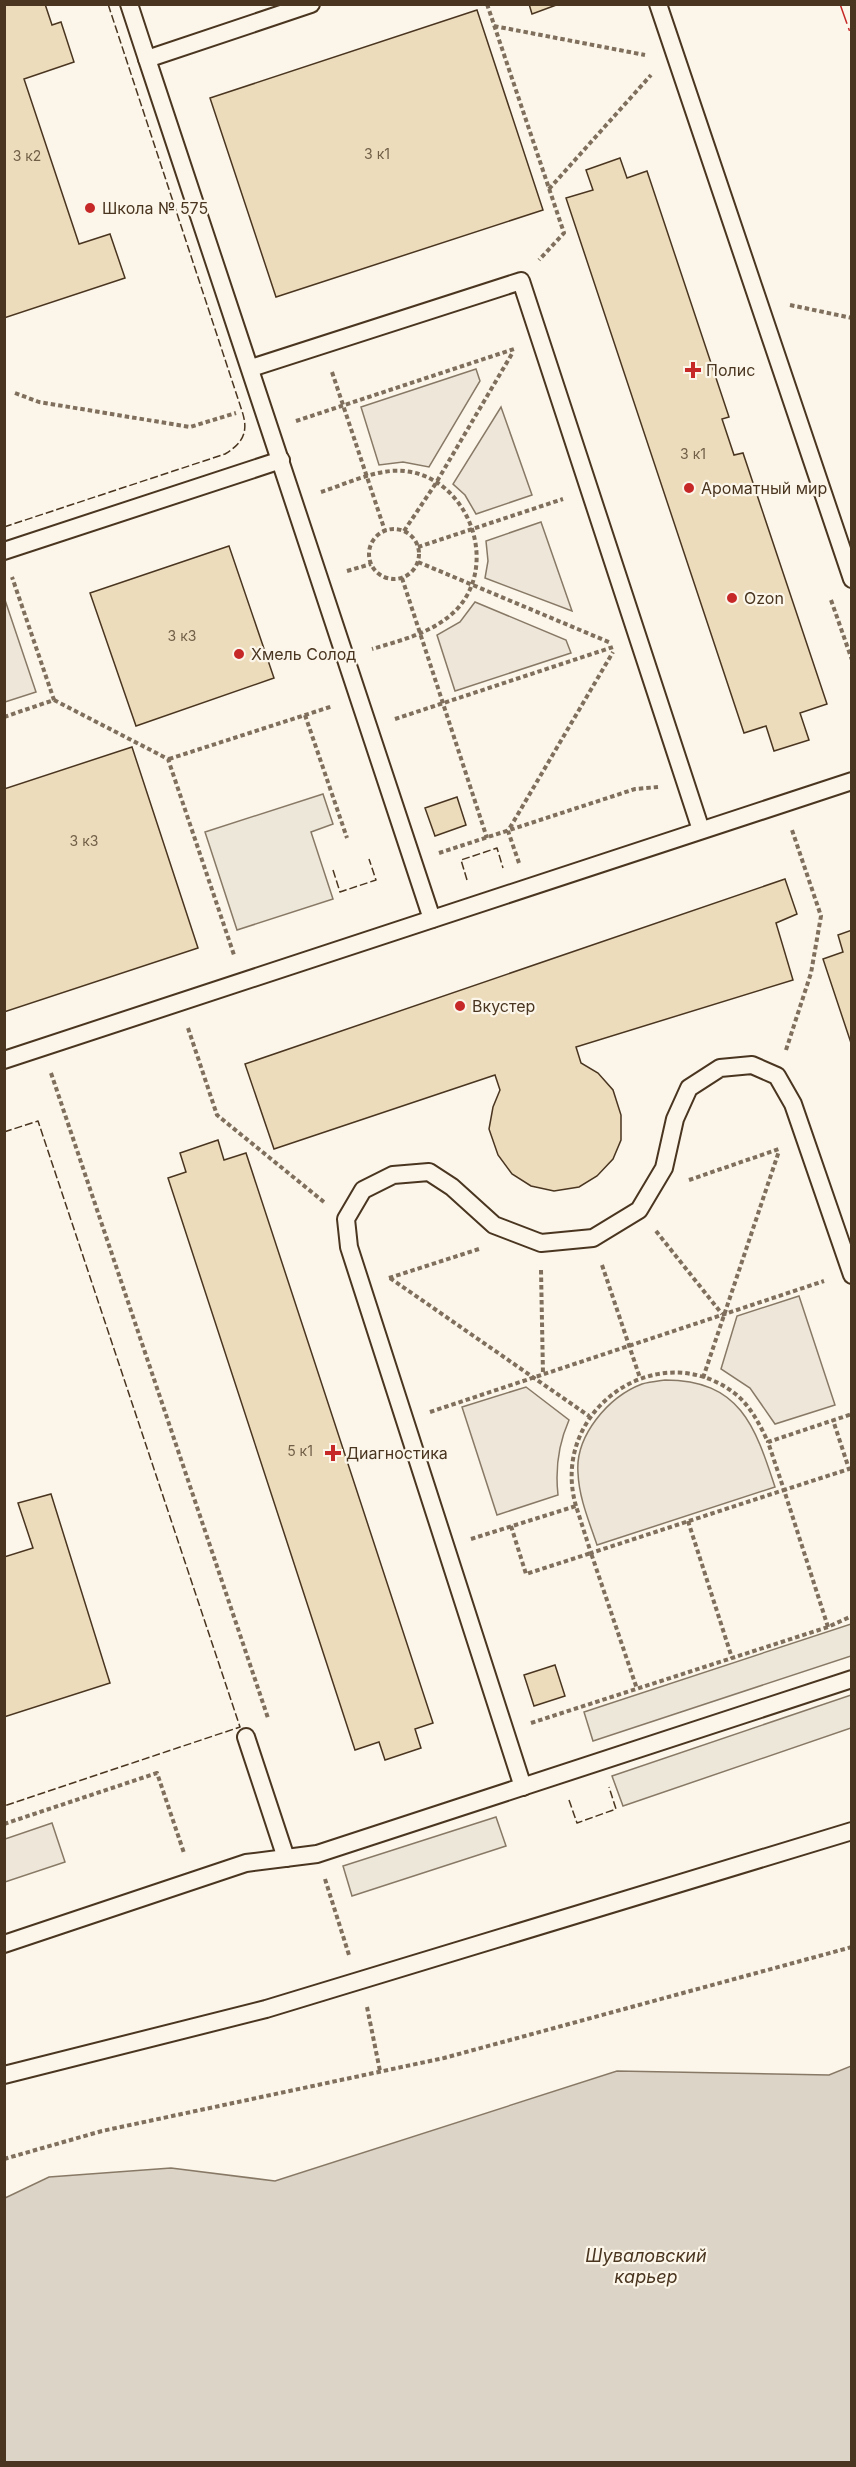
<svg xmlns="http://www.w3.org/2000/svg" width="856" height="2467" viewBox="0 0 856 2467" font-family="Inter,sans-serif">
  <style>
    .green { fill: #ede6d9; stroke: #887966; stroke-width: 1.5 }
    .parking { fill: #ede7d9; stroke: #887966; stroke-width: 1.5 }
    .water { fill: #dcd4c6; stroke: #887966; stroke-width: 1.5 }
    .building { fill: #ecdcbc; stroke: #4a3520; stroke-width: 1.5 }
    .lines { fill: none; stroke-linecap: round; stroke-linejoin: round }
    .service-casing { stroke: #4a3520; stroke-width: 20 }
    .path { stroke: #7f6f5c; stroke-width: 4; stroke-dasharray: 4.5 3; stroke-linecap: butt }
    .service { stroke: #fbf6e9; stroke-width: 16 }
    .fence { stroke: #4a3520; stroke-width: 1.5; stroke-dasharray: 8 3; stroke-linecap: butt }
    .power { stroke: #c62828; stroke-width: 1.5; stroke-dasharray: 21 4.5 3 4.5; stroke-linecap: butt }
    .poi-dot { fill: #c62828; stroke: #fbf6e9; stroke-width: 2 }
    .labels { text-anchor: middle; stroke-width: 4.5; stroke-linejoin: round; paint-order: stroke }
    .number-label { font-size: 14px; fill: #725f47 }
    .poi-label { font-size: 16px; fill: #4a3520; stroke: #fbf6e9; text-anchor: start }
    .water-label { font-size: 18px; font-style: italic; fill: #4a3520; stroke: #fbf6e9 }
  </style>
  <rect width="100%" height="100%" fill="#fbf6e9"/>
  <g class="green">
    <path d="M476 369 480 381 429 467 403 462 379 465 361 407Z"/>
    <path d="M501 407 532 495 476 514 465 495 453 484Z"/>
    <path d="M541 522 572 611 485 578 488 561 486 541Z"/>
    <path d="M4 597 36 692 5 702H4Z"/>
    <path d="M475 602 566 640 571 653 455 691 437 635 460 622Z"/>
    <path d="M799 1296 835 1405 775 1424 750 1388 721 1369 737 1316Z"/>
    <path d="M665 1380C740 1380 755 1426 775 1487L597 1545C589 1521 579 1498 578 1473 575 1436 608 1397 642 1384 649 1382 658 1381 665 1380Z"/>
    <path d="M526 1387 569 1420C558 1445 555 1468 558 1495L497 1515 462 1407Z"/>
    <path d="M52 1823 65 1862 5 1882V1839Z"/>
  </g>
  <g class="parking">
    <path d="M323 794 333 824 311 832 333 899 237 930 205 832Z"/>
    <path d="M851 1624V1656L593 1741 584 1712Z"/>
    <path d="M851 1695V1728L623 1806 612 1776Z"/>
    <path d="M496 1817 506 1846 352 1896 343 1866Z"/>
  </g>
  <path class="water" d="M851 2066V2462H5V2198L49 2177 171 2168 275 2181 617 2071 829 2075Z"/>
  <g class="building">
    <path d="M4 4H45L52 25 61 22 74 62 24 79 79 244 110 234 125 278 4 318Z"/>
    <path d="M529 4H559L532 14Z"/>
    <path d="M477 10 543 210 276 297 210 98Z"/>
    <path d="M620 158 627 178 647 171 729 417 722 419 734 455 743 453 827 704 800 713 809 740 774 751 766 726 744 733 566 198 593 190 586 170Z"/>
    <path d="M229 546 274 678 136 726 90 593Z"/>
    <path d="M132 747 198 948 4 1012V789Z"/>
    <path d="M457 797 466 825 435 836 425 808Z"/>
    <path d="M785 879 797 914 776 923 793 980 576 1047 581 1063 598 1073 613 1090 621 1115V1140L613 1159 597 1176 579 1187 554 1191 531 1186 512 1174 498 1155 489 1129 493 1107 500 1090 495 1075 274 1149 245 1064Z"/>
    <path d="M852 930V1046L823 959 843 952 838 935Z"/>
    <path d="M218 1140 224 1160 246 1153 433 1723 415 1729 421 1748 385 1760 379 1742 355 1750 168 1178 186 1172 180 1153Z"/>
    <path d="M51 1494 110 1683 4 1717V1557L33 1548 18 1503Z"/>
    <path d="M555 1665 565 1696 534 1706 524 1675Z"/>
  </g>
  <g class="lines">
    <defs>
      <g id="service">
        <path d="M129 4 147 59"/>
        <path d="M311 4 147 59 432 919"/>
        <path d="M658 4 852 579"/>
        <path d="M251 368 521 281 701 830"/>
        <path d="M4 551 281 460"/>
        <path d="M4 1060 852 781"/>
        <path d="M246 1737 286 1858"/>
        <path d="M523 1787 349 1247 346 1219 363 1190 393 1175 429 1172 452 1187 494 1225 541 1243 593 1238 639 1210 664 1168 675 1119 689 1088 720 1068 752 1065 777 1076 793 1104 852 1275"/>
        <path d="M4 1944 246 1863 317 1854 852 1679"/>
        <path d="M4 2075 266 2009 852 1831"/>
      </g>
    </defs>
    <use href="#service" class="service-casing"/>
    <g class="path">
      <path d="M487 4 564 233 539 260"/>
      <path d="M494 26 645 55"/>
      <path d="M549 189 651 75"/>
      <path d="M790 305 852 318"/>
      <path d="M332 372 385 531"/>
      <path d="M15 393 39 402 190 427 236 413"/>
      <path d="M296 421 514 349"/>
      <path d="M321 492C343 485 368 473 391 471 461 465 503 557 458 608 436 632 402 640 372 649"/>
      <circle cx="394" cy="554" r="25"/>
      <path d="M404 531 436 483 513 352"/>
      <path d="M418 547 563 499"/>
      <path d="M418 562 611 643"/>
      <path d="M347 571 371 564"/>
      <path d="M402 578 487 838"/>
      <path d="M831 600 852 660"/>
      <path d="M54 700 168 759 234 955"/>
      <path d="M305 715 347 838"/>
      <path d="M4 717 54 700 12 577"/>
      <path d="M395 719 613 647"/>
      <path d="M169 759 333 706"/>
      <path d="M439 853 635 789 658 787"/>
      <path d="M519 863 508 831 613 652"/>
      <path d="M188 1028 217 1115 324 1202"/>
      <path d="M786 1050 811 973 821 916 792 830"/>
      <path d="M51 1073 268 1718"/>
      <path d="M689 1180 779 1149"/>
      <path d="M656 1231 722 1314"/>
      <path d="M602 1265 640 1378"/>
      <path d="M541 1270 543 1374"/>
      <path d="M389 1278 479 1249"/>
      <path d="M390 1278 589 1416"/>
      <path d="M703 1378 779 1151"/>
      <path d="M430 1412 824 1281"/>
      <path d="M576 1506C548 1409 661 1332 738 1396 752 1409 760 1425 768 1442"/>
      <path d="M688 1521 732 1658"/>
      <path d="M511 1526 526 1574 591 1553 637 1689"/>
      <path d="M471 1539 576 1506 591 1553 784 1490 768 1442 852 1414"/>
      <path d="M828 1627 784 1490 849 1469 833 1420"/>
      <path d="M531 1723 828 1627 852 1616"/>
      <path d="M4 1824 157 1773 184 1853"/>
      <path d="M325 1879 349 1955"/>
      <path d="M367 2007 380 2071"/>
      <path d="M4 2159 102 2131 444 2058 852 1947"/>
    </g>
    <use href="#service" class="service"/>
    <g class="fence">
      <path d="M4 527 225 454C243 443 249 432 242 411L108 4"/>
      <path d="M333 870 340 892 376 880 369 859"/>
      <path d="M467 880 461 860 497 848 503 868"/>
      <path d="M4 1132 38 1121 240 1727 4 1806"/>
      <path d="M569 1800 577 1823 616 1809 609 1787"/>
    </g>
    <path class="power" d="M840 4 852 38"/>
  </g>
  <g class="poi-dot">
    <circle cx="90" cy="208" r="6"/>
    <path d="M690 361h6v6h6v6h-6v6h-6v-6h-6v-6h6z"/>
    <circle cx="689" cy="488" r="6"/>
    <circle cx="732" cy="598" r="6"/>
    <circle cx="239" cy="654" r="6"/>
    <circle cx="460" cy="1006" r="6"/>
    <path d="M330 1444h6v6h6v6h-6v6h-6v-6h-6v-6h6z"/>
  </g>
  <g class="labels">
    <g class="number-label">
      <text x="377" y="159">3 к1</text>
      <text x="27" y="161">3 к2</text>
      <text x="693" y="459">3 к1</text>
      <text x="182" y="641">3 к3</text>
      <text x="84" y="846">3 к3</text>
      <text x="300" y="1456">5 к1</text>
    </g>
    <g class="poi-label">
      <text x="102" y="214">Школа № 575</text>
      <text x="706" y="376">Полис</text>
      <text x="701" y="494">Ароматный мир</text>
      <text x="744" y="604">Ozon</text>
      <text x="251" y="660">Хмель Солод</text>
      <text x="472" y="1012">Вкустер</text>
      <text x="346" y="1459">Диагностика</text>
    </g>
    <g class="water-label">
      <text x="646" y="2262">Шуваловский<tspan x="646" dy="21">карьер</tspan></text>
    </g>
  </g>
  <rect width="856" height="2467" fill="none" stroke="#4a3520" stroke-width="12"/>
</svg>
